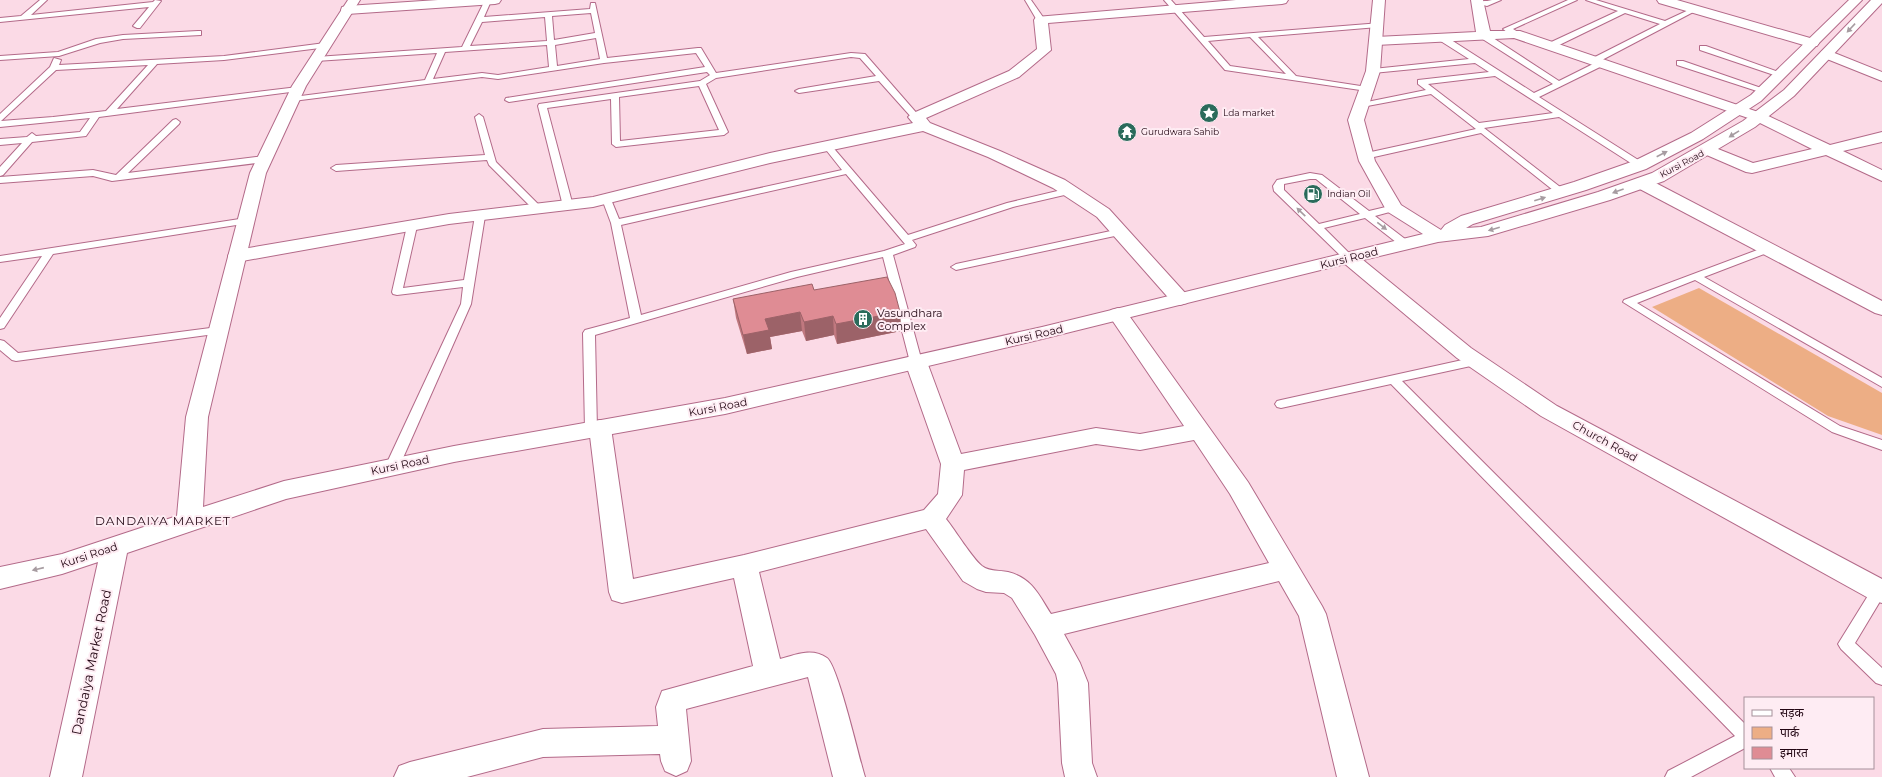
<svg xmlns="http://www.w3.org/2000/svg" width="1882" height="777" viewBox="0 0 1882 777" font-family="Montserrat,'Noto Sans Devanagari',sans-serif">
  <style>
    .green { fill: #edae85 }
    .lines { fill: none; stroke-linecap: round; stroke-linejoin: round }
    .lane-casing { stroke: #b36a89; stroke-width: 2 }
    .street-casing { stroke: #b36a89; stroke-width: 2 }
    .secondary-casing { stroke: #b36a89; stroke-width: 2 }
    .lane { fill: #fff; fill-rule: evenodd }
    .street { fill: #fff; fill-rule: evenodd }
    .secondary { fill: #fff; fill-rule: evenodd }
    .wall { fill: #c0787f }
    .shaded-wall { fill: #9c6268 }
    .building { fill: #df8c94; stroke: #9c6268 }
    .oneway { fill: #a79ca1 }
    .labels { text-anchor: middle; stroke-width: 4; stroke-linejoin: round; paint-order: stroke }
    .far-poi-label { font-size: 9px; fill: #230714; stroke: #feecf3; text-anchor: start }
    .far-street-label { font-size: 9px; fill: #230714; stroke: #feecf3 }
    .street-label { font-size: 11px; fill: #230714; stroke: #feecf3 }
    .poi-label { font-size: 11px; fill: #230714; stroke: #feecf3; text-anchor: start }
    .neighbourhood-label { font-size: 12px; letter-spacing: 1px; fill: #230714; stroke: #feecf3 }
    .near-street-label { font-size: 13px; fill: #230714; stroke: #feecf3 }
  </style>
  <rect width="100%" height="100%" fill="#fbdae6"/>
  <path class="green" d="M1699 288 1882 393V435L1828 416 1652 307Z"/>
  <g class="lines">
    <defs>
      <g id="lane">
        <path d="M40 0H47L31 15 153 2 155 0 161 1 140 28H137L133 26 149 7 0 22V18L21 16Z"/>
        <path d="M485 0 491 1 484 17 590 9 591 3H595L607 58 698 48H701L716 73 851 53 865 54 920 117 916 120 913 119 879 81 799 93 795 91 799 89 876 76 860 58 851 57 716 78 706 84 728 132 724 135 616 147 612 144 611 99 547 108 573 206 568 209 563 206 538 106 539 104 700 81 710 75 707 72 509 102 505 100 506 98 705 67 696 53 604 63 498 79 482 77 293 101 289 99 293 97 425 80 437 53 316 61 312 59 316 57 462 47ZM591 13 595 33 554 40 552 16ZM545 17 547 41 470 46 482 22ZM596 38 600 59 557 66 555 45ZM547 45 549 67 498 75 482 73 433 79 445 52ZM699 86 719 130 620 141 619 97Z"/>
        <path d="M1025 0H1031L1045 20 1044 22H1038Z"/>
        <path d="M1164 0H1171L1204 37 1381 23V27H1378L1258 37 1296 76 1367 87 1371 89 1367 91 1225 70ZM1250 37 1286 74 1230 66 1208 41Z"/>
        <path d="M1492 0H1501L1487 6 1475 3C1478 0 1486 2 1492 0Z"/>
        <path d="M1568 0H1577L1513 29 1518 32V36H1512L1503 29Z"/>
        <path d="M1586 0H1596L1665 21 1693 8 1699 9 1600 61H1604V65L1539 97 1643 163 1645 165 1643 167H1637L1559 117 1484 128 1564 190 1566 192 1564 194H1558L1481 133 1365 159 1362 158V154L1476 129 1431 94 1362 107 1358 105 1362 103 1426 90 1418 84V80L1489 72 1475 63 1373 73 1369 71 1373 69 1469 59 1439 40V36H1445L1534 93 1553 84 1481 38V34H1487L1559 81 1595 63H1591V59L1660 24 1625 13 1553 48H1547V44L1618 11ZM1495 76 1553 113 1479 123 1428 84Z"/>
        <path d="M198 31H201V35L123 39 100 43 59 56 0 60V56L58 52 96 39 123 35Z"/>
        <path d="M325 43H328V47L224 60 157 64 117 109 298 87 302 89 298 91 99 117 86 136 32 142 3 175 0 176V167L22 143 0 145V139L27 137 32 133 36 136 80 132 90 118 0 127V114L50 67 54 58 61 60 59 65 224 56ZM148 65 106 111 53 117 1 121 56 70Z"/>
        <path d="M1700 46H1706L1784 74 1780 76H1777L1700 50Z"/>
        <path d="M1677 61H1683L1767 90 1766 92H1760L1677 65Z"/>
        <path d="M479 114 483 117 496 162 543 209 541 211H535L489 165 487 160 336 171 331 168 336 165 485 155 475 117Z"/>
        <path d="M176 119 180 122 179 124 128 173 265 156 269 159 265 162 112 181 93 176 0 183V177L93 170 116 175 173 120Z"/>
        <path d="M827 143 830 144 908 235 1007 203 1070 188 1075 191 1073 193 1013 207 912 240 916 245 915 247 893 255 922 362 920 365H912L910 362 883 257 797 277 595 335 597 430 595 433H587L585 430 583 333 585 330 630 318 611 223 602 199 604 197H610L619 219 842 170 823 146ZM846 174 905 244 884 251 791 272 641 315 621 225Z"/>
        <path d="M1310 173 1322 175 1369 211 1394 205 1397 206 1399 208 1397 210 1375 216 1409 242 1410 244 1409 246H1401L1365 218 1324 228 1354 258 1353 260H1345L1274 191 1273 186 1277 180ZM1310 179H1316L1360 214 1319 224 1284 190V184Z"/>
        <path d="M480 213 485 216 471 304 399 467 397 470 392 472 387 470 385 467 461 304 463 287 397 295 393 294 392 292 407 226 412 223 417 226 403 288 464 280 475 216Z"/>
        <path d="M246 218 249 219 251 221 249 223 53 254 4 328 0 329V318L42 256 0 262V256Z"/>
        <path d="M1120 229 1125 232 1124 234 956 270 951 267 956 264Z"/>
        <path d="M1768 246 1772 247 1773 249 1772 251 1704 277 1882 378V387L1695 280 1637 303 1840 426 1882 440V450L1832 432 1623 302 1624 300Z"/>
        <path d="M218 327 224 331 222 333 16 361 12 360 0 350V340L4 341 18 353Z"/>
        <path d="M1476 357 1480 358 1482 361 1480 364 1402 381 1745 724V748L1691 777H1665L1668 771 1735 736 1391 384 1281 408 1277 407 1275 404 1277 401 1281 400Z"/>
        <path d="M1879 584 1882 585V598L1855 643 1882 668V685L1876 683 1841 649 1838 644 1874 586Z"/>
        <path d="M1770 768H1789L1795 777H1775Z"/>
      </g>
      <g id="street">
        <path d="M438 0H501L499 3 495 4 347 14 342 13 341 10 342 7 347 6Z"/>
        <path d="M1236 0H1288L1286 3 1282 4 1048 23 1051 50 1019 77 926 118 930 123 1000 151 1065 180 1109 209 1187 295 1190 299 1187 303 1180 305 1173 303 1097 217 1053 188 988 157 923 131 770 163 593 207 449 224 237 262 230 260 228 256 230 252 237 250 449 214 593 197 770 153 913 123 908 117 911 114 1009 71 1037 49 1034 20 1036 17Z"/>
        <path d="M1471 0H1483L1490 31H1520L1764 114 1830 145 1882 132V142L1843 151 1882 170V181L1826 155 1752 173 1746 172 1702 153 1700 150 1702 147 1708 145 1753 163 1812 149 1754 120 1514 38 1376 45 1371 44 1369 41 1371 38 1376 37 1476 32Z"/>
        <path d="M1657 0H1677L1817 40 1819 43 1817 46H1807L1659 3Z"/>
        <path d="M1827 50 1882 72V81L1822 57 1820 54 1822 51Z"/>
        <path d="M1642 178 1648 179 1882 301V315L1875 313 1636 187 1633 183 1636 179Z"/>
        <path d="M1118 308 1125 310 1248 482 1322 606 1326 614 1369 777H1337L1299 616 1279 581 1064 634 1080 663 1088 683 1092 763 1097 777H1065L1062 763 1058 683 1056 674 1035 635 1012 598 1004 593 986 592 977 589 963 581 926 529 759 572 780 659C795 655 812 647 827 658 838 666 859 758 865 777H833L808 677 686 709 691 761 687 771 676 776 665 771 661 761 660 754 543 757 467 777H394L399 766 410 762 543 729 658 726 656 707 662 691 753 666 734 578 622 603 612 600 609 592 589 428 592 422 600 420 608 422 611 428 633 579 744 555 924 510 938 494 941 464 905 362 908 357 916 355 924 357 927 362 961 454 1096 428 1140 434 1184 426 1108 314 1111 310ZM1194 440 1230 494 1269 563 1051 614C1039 595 1032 578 1008 572 999 570 990 572 982 566 972 558 955 530 946 519L962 495 964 470 1096 444 1140 450Z"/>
      </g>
      <path id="secondary" d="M348 0H360L306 86 266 173 208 417 203 507 284 481 454 446 725 398 1042 327 1423 234 1388 212 1385 208 1359 161 1348 120 1366 71 1373 0H1385L1380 71 1364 120 1375 161 1401 205 1441 230 1445 225 1461 216 1574 182 1634 161 1691 133 1751 95 1849 0H1862L1761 101 1703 139 1646 169 1586 190 1473 224 1466 228 1481 227 1598 192 1652 173 1743 121 1784 90 1871 0H1882V3L1794 96 1755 127 1664 181 1610 200 1488 236 1438 242 1363 260 1471 348 1557 406 1882 579V603L1872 600 1541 416 1457 358 1345 264 1042 339 725 414 454 462 286 499 127 553 82 777H50L98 562 62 574 0 589V567L62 554 177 516 186 417 250 173 292 86Z"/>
    </defs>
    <use href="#lane" class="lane-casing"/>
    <use href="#street" class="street-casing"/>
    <use href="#secondary" class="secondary-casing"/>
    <use href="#lane" class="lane"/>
    <use href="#street" class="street"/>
    <use href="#secondary" class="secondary"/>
  </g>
  <path class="wall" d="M814 290 900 312 901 331 837 344 834 335 806 341 802 331 770 337 772 349 747 354 736 318 733 299Z"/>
  <g class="shaded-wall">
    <path d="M800 312 802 331 770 337 772 349 747 354 743 335 765 319Z"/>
    <path d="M900 312 901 331 837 344 836 324Z"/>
    <path d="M833 316 834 335 806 341 804 322Z"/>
  </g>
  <path class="building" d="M887 277 895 293 900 312 836 324 833 316 804 322 800 312 765 319 769 330 743 335 733 299 812 284 814 290Z"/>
  <defs><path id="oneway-solid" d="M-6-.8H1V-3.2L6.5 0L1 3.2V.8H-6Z"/></defs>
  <g class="oneway">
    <use href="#oneway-solid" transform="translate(1851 28) rotate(133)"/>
    <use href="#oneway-solid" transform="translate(1734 134) rotate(148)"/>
    <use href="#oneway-solid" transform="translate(1662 154) rotate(-27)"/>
    <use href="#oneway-solid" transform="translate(1618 191) rotate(160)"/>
    <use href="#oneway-solid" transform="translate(1540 199) rotate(-17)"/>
    <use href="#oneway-solid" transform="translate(1301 212) rotate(-136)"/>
    <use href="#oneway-solid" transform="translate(1382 226) rotate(38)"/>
    <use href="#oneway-solid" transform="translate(1494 229) rotate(164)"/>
    <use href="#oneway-solid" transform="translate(38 569) rotate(167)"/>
  </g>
  <defs>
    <symbol id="sight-disc" viewBox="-11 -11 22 22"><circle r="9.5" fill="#2a6b5b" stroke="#feecf3"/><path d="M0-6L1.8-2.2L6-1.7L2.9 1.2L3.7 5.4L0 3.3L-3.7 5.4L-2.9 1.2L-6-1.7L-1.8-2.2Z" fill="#fff"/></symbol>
    <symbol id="temple-disc" viewBox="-11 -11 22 22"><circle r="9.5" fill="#2a6b5b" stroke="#feecf3"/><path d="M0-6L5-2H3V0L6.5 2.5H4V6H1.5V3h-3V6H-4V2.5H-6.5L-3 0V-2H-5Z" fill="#fff"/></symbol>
    <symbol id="fuel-disc" viewBox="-11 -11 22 22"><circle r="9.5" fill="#2a6b5b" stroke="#feecf3"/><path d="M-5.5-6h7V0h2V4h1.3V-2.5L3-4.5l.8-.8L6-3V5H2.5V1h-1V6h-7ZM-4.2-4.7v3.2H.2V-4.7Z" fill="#fff"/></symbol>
    <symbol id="building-disc" viewBox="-11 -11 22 22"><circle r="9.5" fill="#2a6b5b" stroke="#feecf3"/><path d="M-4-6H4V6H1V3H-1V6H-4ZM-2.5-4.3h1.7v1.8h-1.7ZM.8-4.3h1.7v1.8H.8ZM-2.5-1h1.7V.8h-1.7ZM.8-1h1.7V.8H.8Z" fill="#fff"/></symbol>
  </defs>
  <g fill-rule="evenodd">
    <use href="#sight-disc" x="1198" y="102" width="22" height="22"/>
    <use href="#temple-disc" x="1116" y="121" width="22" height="22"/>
    <use href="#fuel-disc" x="1302" y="183" width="22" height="22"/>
    <use href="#building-disc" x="852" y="308" width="22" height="22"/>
  </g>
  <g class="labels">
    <g class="far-poi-label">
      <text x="1223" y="116">Lda market</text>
      <text x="1141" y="135">Gurudwara Sahib</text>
      <text x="1327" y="197">Indian Oil</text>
    </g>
    <g class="far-street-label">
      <text transform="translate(1682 164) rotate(-28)" y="3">Kursi Road</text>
    </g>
    <g class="street-label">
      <text transform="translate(1349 258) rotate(-14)" y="4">Kursi Road</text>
      <text transform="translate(1034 335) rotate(-13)" y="4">Kursi Road</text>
      <text transform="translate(718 407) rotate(-11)" y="4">Kursi Road</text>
      <text transform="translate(1605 441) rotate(29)" y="4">Church Road</text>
      <text transform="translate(400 465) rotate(-12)" y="4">Kursi Road</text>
      <text transform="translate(89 555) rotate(-18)" y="4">Kursi Road</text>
    </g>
    <g class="poi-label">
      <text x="877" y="317">Vasundhara<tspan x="877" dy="13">Complex</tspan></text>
    </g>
    <g class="neighbourhood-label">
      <text x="163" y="525">DANDAIYA MARKET</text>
    </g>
    <g class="near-street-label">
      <text transform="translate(91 662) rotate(-78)" y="5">Dandaiya Market Road</text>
    </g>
  </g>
  <rect x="1744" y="697" width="130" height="72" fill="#feecf3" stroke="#a6909a"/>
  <rect x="1752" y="710" width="20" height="6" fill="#ffffff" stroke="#a6909a"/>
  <text x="1780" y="717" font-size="12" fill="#230714">सड़क</text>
  <rect x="1752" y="727" width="20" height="12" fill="#edae85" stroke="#a6909a"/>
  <text x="1780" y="737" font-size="12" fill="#230714">पार्क</text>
  <rect x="1752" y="747" width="20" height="12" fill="#df8c94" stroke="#a6909a"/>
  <text x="1780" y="757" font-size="12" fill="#230714">इमारत</text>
</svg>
